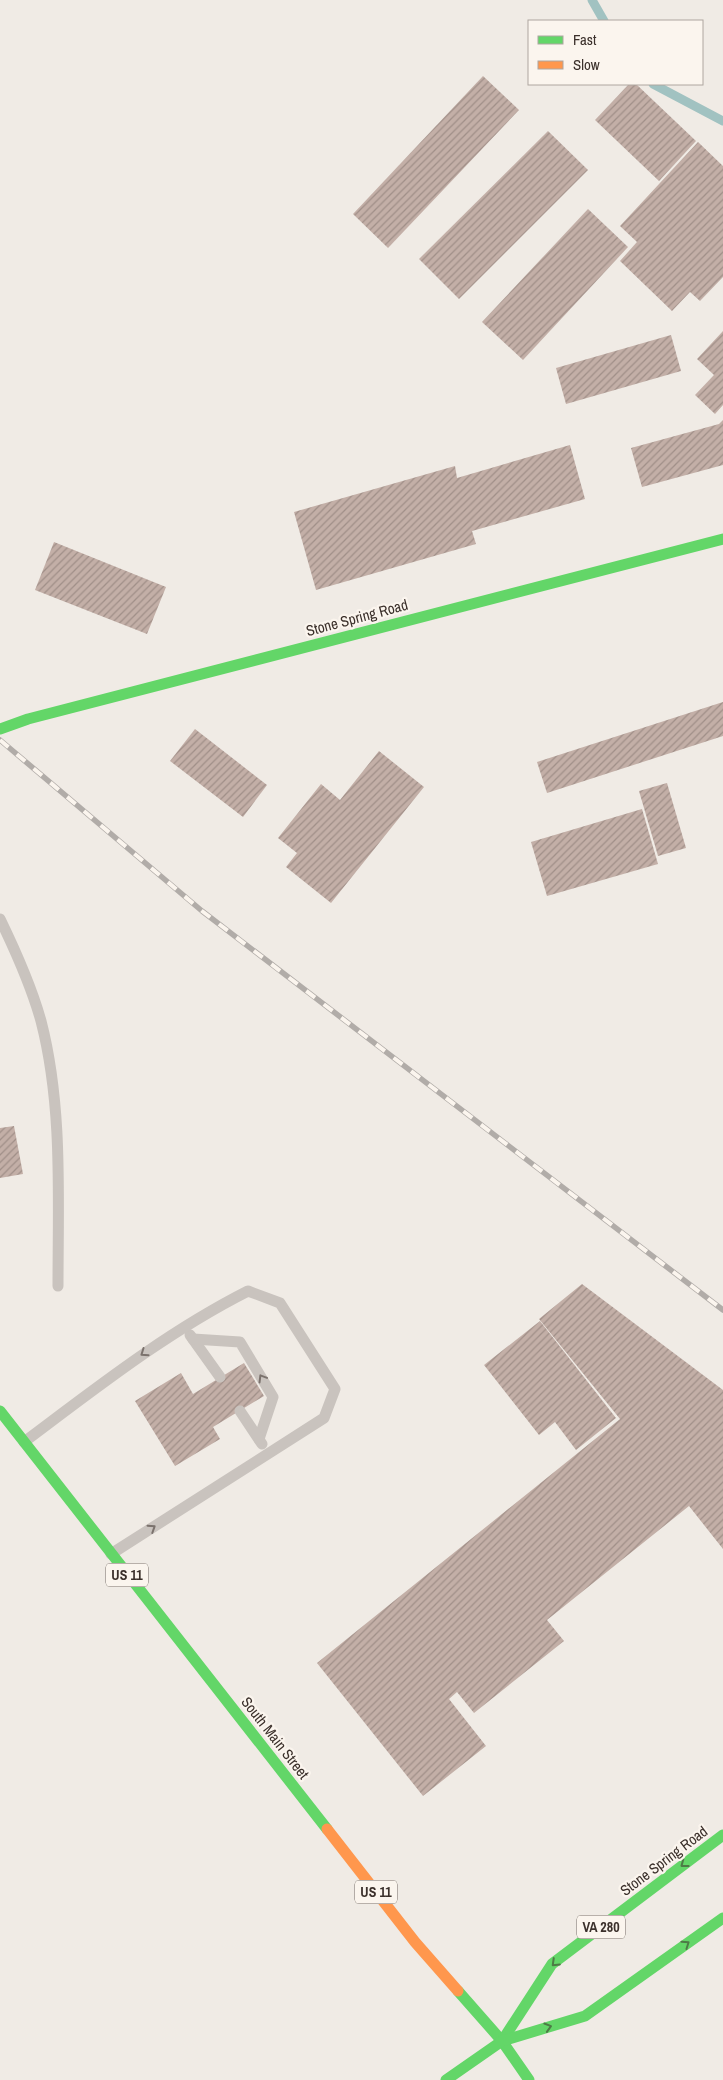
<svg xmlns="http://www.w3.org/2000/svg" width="723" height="2080" viewBox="0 0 723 2080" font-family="'Archivo Narrow',sans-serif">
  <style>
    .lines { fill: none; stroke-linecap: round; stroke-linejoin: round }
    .stream { stroke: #a1c2c1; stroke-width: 9 }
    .building { fill: url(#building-hatch) }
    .lane { stroke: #c9c3be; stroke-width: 11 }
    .fast { stroke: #63d668; stroke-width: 11 }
    .slow { stroke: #ff974d; stroke-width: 11 }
    .rail-casing { stroke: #b1aca8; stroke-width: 5.5 }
    .rail { stroke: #fbf5ee; stroke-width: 4; stroke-dasharray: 11; stroke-linecap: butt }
    .oneway { stroke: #7b726d }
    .oneway2 { stroke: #4d7b46 }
    .labels { text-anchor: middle; stroke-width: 4.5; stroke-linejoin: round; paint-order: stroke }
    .shield { fill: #fbf5ee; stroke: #756b66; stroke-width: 1 }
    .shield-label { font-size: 14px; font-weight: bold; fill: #3b302b }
    .street-label { font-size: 15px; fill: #3b302b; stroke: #fbf5ee }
  </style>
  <defs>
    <pattern id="building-hatch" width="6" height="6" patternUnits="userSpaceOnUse" patternTransform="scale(1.25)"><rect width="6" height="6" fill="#c3afa7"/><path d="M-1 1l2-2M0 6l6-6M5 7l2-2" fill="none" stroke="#a08f88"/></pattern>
  </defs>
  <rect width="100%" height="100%" fill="#f0ebe5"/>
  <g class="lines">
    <g class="stream">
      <path d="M592 0 604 21"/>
      <path d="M653 84 723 121"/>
    </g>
  </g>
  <g class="building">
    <path d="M483 76 519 110 388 248 353 214Z"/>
    <path d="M629 84H636L696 141 659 181 595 120Z"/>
    <path d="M548 131 588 170 459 299 419 259Z"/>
    <path d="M698 142 723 166V277L700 301 690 292 672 311 620 261 637 242 620 226Z"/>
    <path d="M588 209 628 247 523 360 482 322Z"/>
    <path d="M723 331V405L715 414 695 395 714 375 697 359Z"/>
    <path d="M671 335 681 371 566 404 556 368Z"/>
    <path d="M723 420V465L642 487 631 448 719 424Z"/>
    <path d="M570 445 585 499 472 531 476 544 316 590 294 512 455 466 457 478Z"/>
    <path d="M54 542 166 587 147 634 35 590Z"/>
    <path d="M723 702V736L547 793 537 762Z"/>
    <path d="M195 729 267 785 243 817 170 761Z"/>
    <path d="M379 751 424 787 331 903 286 867 297 853 278 838 321 784 340 800Z"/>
    <path d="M667 783 686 848 658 856 639 791Z"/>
    <path d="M642 809 658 864 547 896 531 842Z"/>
    <path d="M14 1126 23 1174 0 1178V1128Z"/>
    <path d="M582 1284 723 1390V1549L689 1506 547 1620 564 1641 474 1713 457 1692 449 1699 486 1746 423 1796 317 1663 620 1419 539 1319Z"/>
    <path d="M540 1321 616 1418 576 1450 555 1422 539 1435 484 1365Z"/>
    <path d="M244 1363 264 1396 213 1427 220 1439 175 1466 135 1401 181 1373 193 1394Z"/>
  </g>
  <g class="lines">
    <g class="lane">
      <path d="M0 919C16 952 31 985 41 1021 63 1106 58 1198 58 1286"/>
      <path d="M190 1335 220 1377"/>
      <path d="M193 1339 240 1342 273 1397 259 1439"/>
      <path d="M240 1411 262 1444"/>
      <path d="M24 1442C96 1388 167 1332 248 1291L280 1303 335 1389 324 1418 111 1554"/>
    </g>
    <g class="fast">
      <path d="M0 729 28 719 723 539"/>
      <path d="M0 1411 327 1829"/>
      <path d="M458 1991 502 2041 529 2080"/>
      <path d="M502 2041 552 1964 723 1835"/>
      <path d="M446 2080 502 2041 585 2016 723 1918"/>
    </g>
    <path class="slow" d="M327 1829 415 1942 458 1991"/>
    <defs>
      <path id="rail" d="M0 740 202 911 723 1310"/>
    </defs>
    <use href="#rail" class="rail-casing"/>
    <use href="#rail" class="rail"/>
  </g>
  <defs><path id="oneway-chevron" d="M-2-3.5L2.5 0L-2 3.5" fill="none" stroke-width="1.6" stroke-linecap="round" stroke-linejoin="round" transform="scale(1.25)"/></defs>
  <g class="oneway">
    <use href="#oneway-chevron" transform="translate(144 1353) rotate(145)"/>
    <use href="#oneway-chevron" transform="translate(262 1378) rotate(-121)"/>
    <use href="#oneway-chevron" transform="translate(152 1528) rotate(-33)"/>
  </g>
  <g class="oneway2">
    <use href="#oneway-chevron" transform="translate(684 1864) rotate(143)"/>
    <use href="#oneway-chevron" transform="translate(686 1944) rotate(-35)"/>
    <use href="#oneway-chevron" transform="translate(555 1963) rotate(136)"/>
    <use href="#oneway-chevron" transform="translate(548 2027) rotate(-17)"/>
  </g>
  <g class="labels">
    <g class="shield">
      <rect x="106" y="1563.5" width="42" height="23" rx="4"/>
      <rect x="355" y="1880.5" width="42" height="23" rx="4"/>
      <rect x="577" y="1915.5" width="48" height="23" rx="4"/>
    </g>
    <g class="shield-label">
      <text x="127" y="1580">US 11</text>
      <text x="376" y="1897">US 11</text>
      <text x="601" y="1932">VA 280</text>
    </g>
    <g class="street-label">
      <text transform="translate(357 618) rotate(-15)" y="5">Stone Spring Road</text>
      <text transform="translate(275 1738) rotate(52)" y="5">South Main Street</text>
      <text transform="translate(664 1861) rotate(-37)" y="5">Stone Spring Road</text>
    </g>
  </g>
  <rect x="528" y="20" width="175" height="65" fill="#fbf5ee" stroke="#aea6a0"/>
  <rect x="538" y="36" width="25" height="8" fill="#63d668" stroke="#aea6a0"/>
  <text x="573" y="45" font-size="15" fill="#3b302b">Fast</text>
  <rect x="538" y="61" width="25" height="8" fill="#ff974d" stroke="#aea6a0"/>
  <text x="573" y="70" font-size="15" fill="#3b302b">Slow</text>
</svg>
